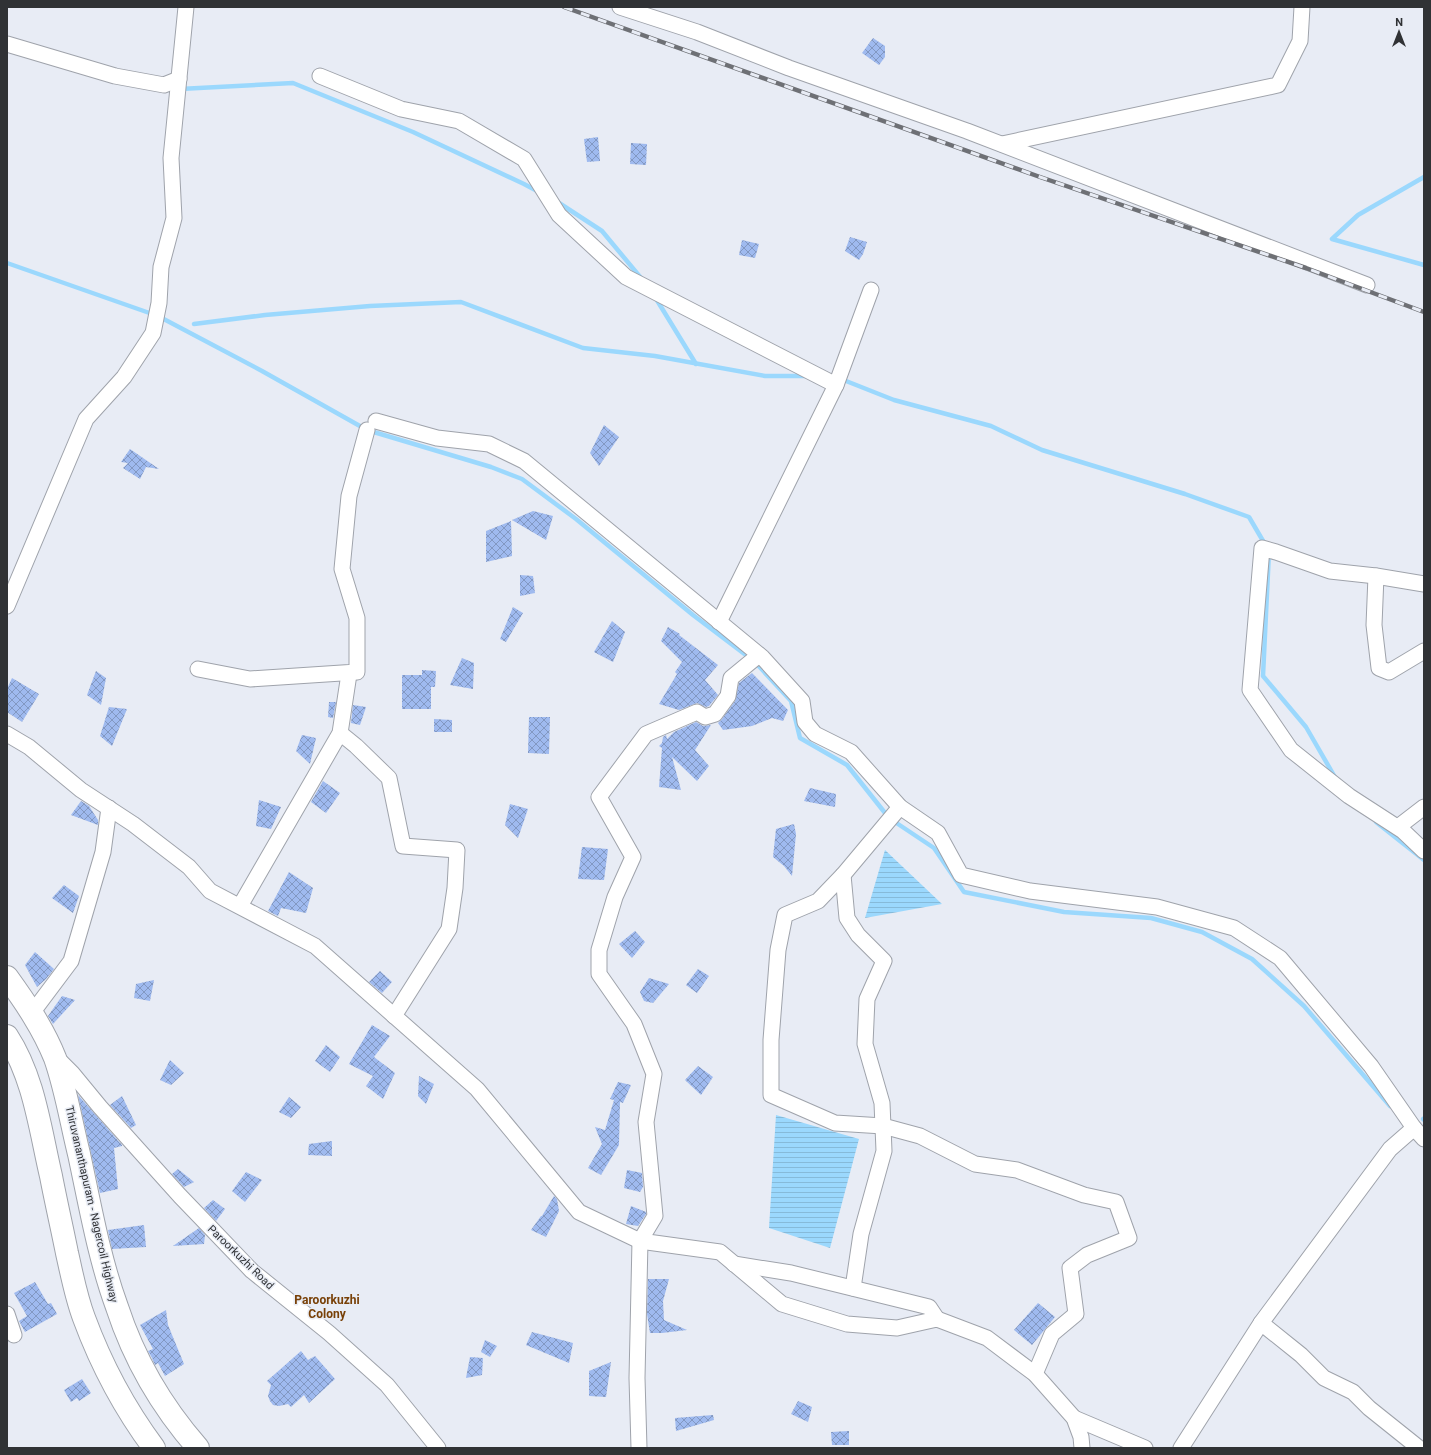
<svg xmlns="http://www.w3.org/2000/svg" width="1431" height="1455" viewBox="0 0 1431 1455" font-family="Roboto,sans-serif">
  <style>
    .water { fill: url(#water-rules) }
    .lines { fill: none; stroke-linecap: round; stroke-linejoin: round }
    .stream { stroke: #9bd8fd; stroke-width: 4.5 }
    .building { fill: url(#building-cross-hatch) }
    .minor-casing { stroke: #9fa3ab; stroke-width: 17 }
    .primary-casing { stroke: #9fa3ab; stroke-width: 24 }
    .minor { stroke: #fff; stroke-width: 15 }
    .primary { stroke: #fff; stroke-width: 22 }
    .rail-casing { stroke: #6e7075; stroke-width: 4.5 }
    .rail { stroke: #e8ecf5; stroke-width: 3; stroke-dasharray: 9; stroke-linecap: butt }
    .labels { text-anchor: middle; stroke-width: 3; stroke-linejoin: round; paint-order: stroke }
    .street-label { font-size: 11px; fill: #303235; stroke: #e8ecf5 }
    .neighbourhood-label { font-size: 12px; font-weight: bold; fill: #784007; stroke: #e8ecf5 }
  </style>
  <defs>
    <pattern id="water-rules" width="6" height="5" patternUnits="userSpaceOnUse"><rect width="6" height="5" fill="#9bd8fd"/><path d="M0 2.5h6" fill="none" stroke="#86bad9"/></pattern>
    <pattern id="building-cross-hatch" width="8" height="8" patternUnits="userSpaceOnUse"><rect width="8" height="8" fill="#9fbaef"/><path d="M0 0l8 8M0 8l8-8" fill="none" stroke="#8298c2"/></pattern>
  </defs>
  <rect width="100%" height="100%" fill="#e8ecf5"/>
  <g class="water">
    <path d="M885 850 942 904 865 918Z"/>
    <path d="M776 1115 859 1139 830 1248 769 1228Z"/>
  </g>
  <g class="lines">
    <g class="stream">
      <path d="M180 89 293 83 413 132 524 184 539 192"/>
      <path d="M1424 177 1358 215 1332 239 1424 265"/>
      <path d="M556 201 602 231 641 278"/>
      <path d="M7 263 158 316 262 371 367 430 491 467 522 479 576 519 693 615 755 662 791 701 800 738 847 765 889 818 934 848 964 892 1064 912 1151 918 1202 932 1252 959 1304 1006 1390 1106"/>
      <path d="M655 297 696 364"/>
      <path d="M194 324 265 315 370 306 461 302 583 348 655 356 765 376H808"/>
      <path d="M841 379 894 400 991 426 1042 450 1185 494 1249 517 1266 546"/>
      <path d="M1269 552 1263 676 1306 727 1336 779"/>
      <path d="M1376 822 1424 860"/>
      <path d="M1423 1119 1424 1120"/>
    </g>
  </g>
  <g class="building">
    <path d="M873 38 885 46V57L879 65 862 53Z"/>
    <path d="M598 137 600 161 587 162 584 139Z"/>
    <path d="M631 143 647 144 646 165 630 164Z"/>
    <path d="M850 237 867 242 863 254 859 260 845 251Z"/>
    <path d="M742 240 759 244 755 258 739 255Z"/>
    <path d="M604 425 619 437 599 466 590 453Z"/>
    <path d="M130 449 159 469 146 467 140 479 123 468 128 463 121 462Z"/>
    <path d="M533 511 553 516 546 540 512 520Z"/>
    <path d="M511 521 512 556 486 562V531Z"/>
    <path d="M520 575 533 576 535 593 520 596Z"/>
    <path d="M513 607 523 613 506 642 500 639Z"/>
    <path d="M612 621 625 632 613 662 594 652Z"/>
    <path d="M668 627 680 634 679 635 718 665 705 680 718 695 709 706 706 707 697 703 679 710 659 704 677 674 675 672 682 662 661 641Z"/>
    <path d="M462 658 474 663 473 689 450 685Z"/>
    <path d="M422 670 436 671 435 687H431V709H402V675H422Z"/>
    <path d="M96 671 106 678 101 705 87 695Z"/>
    <path d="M752 673 788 710 783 721 772 718 752 726 723 730 718 723 722 719 735 701 739 683Z"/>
    <path d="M12 678 39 694 22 722 7 712V689Z"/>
    <path d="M329 702H336L333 718 328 717Z"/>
    <path d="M353 705 366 707 360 725 351 723Z"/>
    <path d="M109 707 127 709 112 746 100 736Z"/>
    <path d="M529 717H550L549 754 528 753Z"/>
    <path d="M434 719 452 720V732H434Z"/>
    <path d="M696 722 703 726 711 725 695 750 709 766 697 781 672 757 681 790 659 787 662 748 659 746 662 743 663 737 666 735 667 739 674 732Z"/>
    <path d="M302 735 316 738 310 764 296 751Z"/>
    <path d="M323 781 340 793 326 813 311 802Z"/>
    <path d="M810 788 836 794 835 807 804 801Z"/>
    <path d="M259 800 281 807 271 829 256 826Z"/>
    <path d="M81 801 89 806 98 820V825L71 815Z"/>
    <path d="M510 804 528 809 518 838 505 825Z"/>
    <path d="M794 824 796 834 792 876 784 866 773 857 776 829Z"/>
    <path d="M582 847 608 849 604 880 578 879Z"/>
    <path d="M289 872 313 888 306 913 281 908 278 916 268 911Z"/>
    <path d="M64 885 79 896 73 913 52 898Z"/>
    <path d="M635 931 645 942 632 958 619 944Z"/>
    <path d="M35 952 54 969 46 979 37 987 25 965Z"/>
    <path d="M698 969 709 976 697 993 686 985Z"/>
    <path d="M380 971 392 982 382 993 369 982Z"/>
    <path d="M649 978 669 984 653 1003 644 1001 640 992Z"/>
    <path d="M154 980 150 1001 134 998 136 984Z"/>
    <path d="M62 996 75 1000 53 1024 48 1016Z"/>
    <path d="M372 1025 390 1036 374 1057 395 1073 383 1099 366 1086 373 1076 349 1064Z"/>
    <path d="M326 1045 340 1057 330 1072 315 1061Z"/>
    <path d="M170 1060 184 1073 171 1085 160 1080Z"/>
    <path d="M698 1066 713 1077 701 1095 685 1080Z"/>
    <path d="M419 1076 434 1084 426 1104 418 1096Z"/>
    <path d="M618 1082 631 1085 623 1103 620 1102 619 1145 601 1175 588 1168 602 1144 595 1127 605 1130 614 1100 610 1099Z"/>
    <path d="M78 1095 122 1145V1146L114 1148 118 1189 100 1193Z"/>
    <path d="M122 1096 136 1125 131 1128 110 1105Z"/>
    <path d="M289 1097 301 1107 291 1118 279 1112Z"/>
    <path d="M332 1141V1156L308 1155 309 1144Z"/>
    <path d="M178 1169 194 1182 184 1187 172 1174Z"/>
    <path d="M627 1170 642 1173 643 1187 640 1192 624 1188Z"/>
    <path d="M246 1172 262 1180 245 1202 232 1191Z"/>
    <path d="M554 1196 557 1199 559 1211 546 1237 531 1230 541 1216H542Z"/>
    <path d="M213 1200 225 1209 216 1221 204 1208Z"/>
    <path d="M631 1206 646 1212V1214L638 1226 626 1224Z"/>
    <path d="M144 1225 146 1247 112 1249 108 1230Z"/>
    <path d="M199 1228 205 1235 204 1244 173 1246Z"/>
    <path d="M648 1279H669L663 1301 664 1320 687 1330 662 1333H650L647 1314Z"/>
    <path d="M35 1282 48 1304 51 1303 57 1314 25 1332 19 1321 27 1316 14 1293Z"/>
    <path d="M1038 1303 1055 1317 1032 1345 1014 1330Z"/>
    <path d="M166 1310 168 1325 184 1364 165 1376 158 1363 155 1365 152 1358 148 1351 153 1349 140 1325Z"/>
    <path d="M532 1332 573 1343 569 1363 526 1345Z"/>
    <path d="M485 1340 497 1346 490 1357 481 1352Z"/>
    <path d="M301 1351 308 1360 315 1356 335 1379 309 1403 304 1395 291 1407 288 1404 279 1406 273 1405 270 1401 268 1396 271 1385 267 1381Z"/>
    <path d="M470 1357 483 1358 482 1375 466 1378Z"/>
    <path d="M611 1362 606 1397 589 1396V1371Z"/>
    <path d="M82 1379 91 1393 79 1401 77 1398 71 1402 64 1390Z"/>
    <path d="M798 1401 812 1407 808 1422 791 1414Z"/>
    <path d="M713 1415 714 1420 676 1431 675 1418Z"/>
    <path d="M849 1431V1445H832L831 1432Z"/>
  </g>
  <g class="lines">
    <defs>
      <g id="minor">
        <path d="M620 7 697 32 789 68 967 131 1367 285"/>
        <path d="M7 44 115 76 164 85 179 79"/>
        <path d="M320 76 401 109 459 121 524 159 559 215 626 277 836 385"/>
        <path d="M1002 144 1278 85 1300 41 1302 7"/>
        <path d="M376 421 437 438 489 444 524 461 762 657 802 701 805 722 815 734 851 752 900 807 938 833 961 875 1030 891 1157 907 1234 928 1280 958 1371 1066 1414 1128"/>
        <path d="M1376 576 1374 625 1379 668 1389 672 1424 651"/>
        <path d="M1424 584 1376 576 1330 571 1276 552 1262 548 1250 690 1291 750 1349 796 1403 831 1424 851"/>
        <path d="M7 606 86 419 124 377 153 333 159 303 161 267 174 218 171 158 186 7"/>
        <path d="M719 622 836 385 871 290"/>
        <path d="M198 669 250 679 357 672V618L342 569 349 496 367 430"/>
        <path d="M340 733 356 746 389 778 403 846 457 850 455 888 449 929 394 1016"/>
        <path d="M7 734 29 747 81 790 133 824 189 867 210 891 315 946 477 1089 579 1212 640 1241 720 1252 782 1304 847 1324 897 1328 937 1319 987 1338 1035 1374 1074 1418 1081 1437 1082 1448"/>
        <path d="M900 807 843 875 818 901 785 915 778 950 771 1040V1095L835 1123 883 1126 920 1136 975 1164 1017 1170 1084 1195 1116 1202 1129 1238 1087 1255 1070 1268 1076 1314 1052 1334 1035 1374"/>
        <path d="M1398 827 1424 807"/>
        <path d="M843 875 847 918 858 935 884 961 867 999 865 1044 882 1103 884 1151 861 1234 853 1288"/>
        <path d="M240 906 340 733 349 674"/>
        <path d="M32 1013 71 961 103 852 109 808"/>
        <path d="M57 1058 72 1073 100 1107 180 1196 206 1223 252 1271 329 1333 387 1385 438 1448"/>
        <path d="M734 1264 791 1273 929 1307 937 1319"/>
        <path d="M7 1314 14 1335"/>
        <path d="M1261 1323 1301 1355 1324 1378 1353 1392 1369 1408 1419 1448"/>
        <path d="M1074 1418 1145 1448"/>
        <path d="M639 1448 637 1378 640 1241 655 1216 646 1122 654 1074 634 1024 599 974V950L615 897 633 857 599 797 646 734 697 712 705 717 715 714 728 696 731 678 759 655"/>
        <path d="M1181 1448 1261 1323 1390 1149 1414 1128 1424 1139"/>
      </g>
      <g id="primary">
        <path d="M7 977C25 1002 43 1028 55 1058 66 1089 71 1122 79 1154 90 1205 99 1258 117 1307 134 1359 162 1407 198 1448"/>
        <path d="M7 1036C34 1077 40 1129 51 1176 56 1202 62 1228 67 1253 72 1275 76 1297 84 1318 101 1364 125 1409 154 1448"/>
      </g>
    </defs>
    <use href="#minor" class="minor-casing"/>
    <use href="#primary" class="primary-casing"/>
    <use href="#minor" class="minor"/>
    <use href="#primary" class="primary"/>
    <defs>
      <path id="rail" d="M564 7 1040 177 1306 268 1424 312"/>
    </defs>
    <use href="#rail" class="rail-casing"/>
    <use href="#rail" class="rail"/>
  </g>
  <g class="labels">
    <g class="street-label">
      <text transform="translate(92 1204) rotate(77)" y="4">Thiruvananthapuram - Nagercoil Highway</text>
      <text transform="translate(241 1257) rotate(44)" y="4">Paroorkuzhi Road</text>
    </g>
    <g class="neighbourhood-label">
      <text x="327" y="1304">Paroorkuzhi<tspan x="327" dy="14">Colony</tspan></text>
    </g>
  </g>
  <rect width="1431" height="1455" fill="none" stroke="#303235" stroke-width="16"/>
  <g transform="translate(1399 32)" stroke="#e8ecf5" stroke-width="3" paint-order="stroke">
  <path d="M0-3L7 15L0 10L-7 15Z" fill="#303235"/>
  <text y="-6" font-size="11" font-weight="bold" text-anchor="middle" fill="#303235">N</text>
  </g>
</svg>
